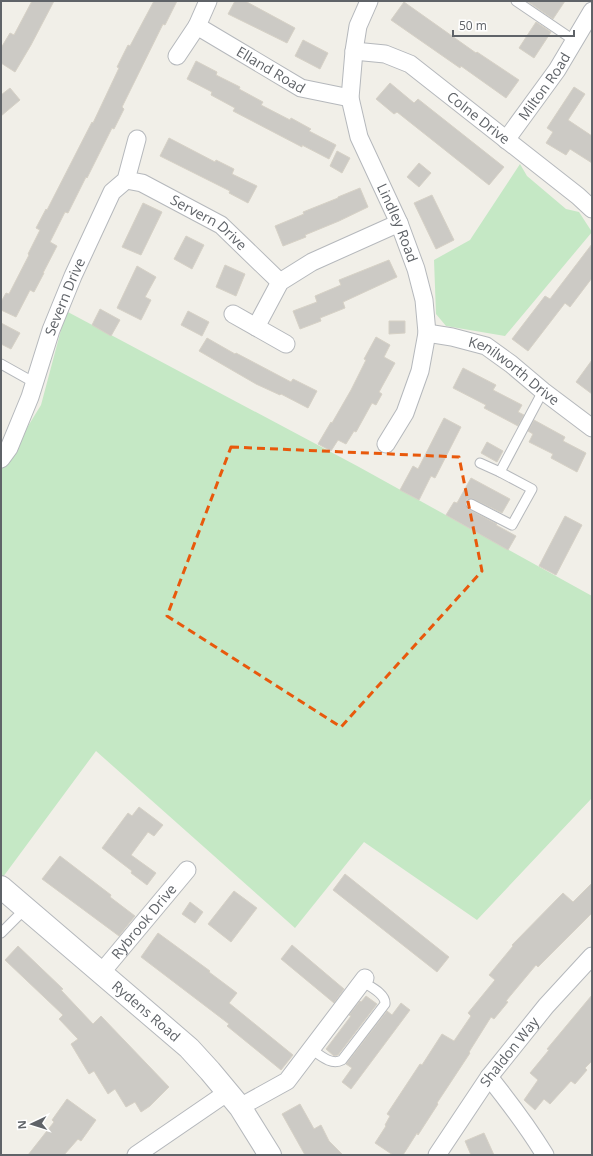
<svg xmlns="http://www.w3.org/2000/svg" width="593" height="1156" viewBox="0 0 593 1156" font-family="'Open Sans',sans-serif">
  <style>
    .green { fill: #c5e8c5 }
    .building { fill: #cccac5; stroke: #d6d1c6 }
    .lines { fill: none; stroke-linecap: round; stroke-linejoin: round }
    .service-casing { stroke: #b5b8bc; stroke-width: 11 }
    .minor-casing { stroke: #b5b8bc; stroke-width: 19 }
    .tertiary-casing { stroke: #b5b8bc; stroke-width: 24 }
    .service { stroke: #fff; stroke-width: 9 }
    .minor { stroke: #fff; stroke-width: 17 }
    .tertiary { stroke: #fff; stroke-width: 22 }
    .marked { fill: none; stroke: #e8590c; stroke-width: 3; stroke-dasharray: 8 5; stroke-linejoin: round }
    .labels { text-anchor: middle; stroke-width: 4; stroke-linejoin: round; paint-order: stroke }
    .street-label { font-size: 14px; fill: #5f6368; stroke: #fff }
  </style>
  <rect width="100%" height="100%" fill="#f1efe8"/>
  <g class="green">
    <path d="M520 164 527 176 566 209 579 212 592 232 505 336 446 326 436 314 434 260 470 240Z"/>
    <path d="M66 311 359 467 592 596V798L477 920 364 842 295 928 96 751 3 877 1 876V470L41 405Z"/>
  </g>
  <g class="building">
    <path d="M32 1H54L31 45 15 72 1 63V48L10 33 14 35Z"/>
    <path d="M154 1H177L165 25 163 24 122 107 124 109 114 129 112 128 87 178 86 177 68 213 65 212 50 242 57 246 43 273H44L34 292 30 290 16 317 1 310V302L6 293 9 294 29 255 28 254 40 230 36 228 46 209 47 210 92 122 93 123 119 68 117 67 128 45 130 46Z"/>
    <path d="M235 1H245L295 28 287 43 228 14Z"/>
    <path d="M527 1H565L553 19Z"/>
    <path d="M404 2 476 53 477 52 519 80 506 98 461 66 460 68 391 20Z"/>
    <path d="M536 22 551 32 534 58 519 48Z"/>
    <path d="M303 40 328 53 320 69 295 56Z"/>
    <path d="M196 61 217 72 216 75 240 87 239 89 263 102 261 105 290 120 291 118 311 129 309 131 336 145 329 159 302 145V147L233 111 235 108 211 95 212 92 187 79Z"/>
    <path d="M390 83 414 103 418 99 504 167 489 185 397 112 394 114 376 99Z"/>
    <path d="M574 87 585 94 568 120 592 136V163L570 149 566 155 546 143 553 132 547 128Z"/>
    <path d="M10 88 20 100 1 116V95Z"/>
    <path d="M169 138 215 162 216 160 234 169 232 174 257 186 248 203 229 193 230 191 160 156Z"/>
    <path d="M337 151 350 158 342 173 330 166Z"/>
    <path d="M419 163 431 173 419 187 407 177Z"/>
    <path d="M360 188 368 207 339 221 305 235 306 237 283 246 275 226 304 214 303 212 338 198V197Z"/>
    <path d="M432 195 454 240 436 249 414 203Z"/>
    <path d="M143 203 162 212 141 255 122 247Z"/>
    <path d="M186 236 204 245 192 269 174 259Z"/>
    <path d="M592 244V278L570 307 565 303 528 351 512 339 545 296 550 299Z"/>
    <path d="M389 260 397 277 343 302 345 308 320 318 321 321 300 329 293 311 317 302 315 296 341 285 339 280Z"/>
    <path d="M225 265 245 274 236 296 216 287Z"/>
    <path d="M137 266 156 277 145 297 151 300 141 320 117 308Z"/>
    <path d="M100 309 120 320 111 336 92 325Z"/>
    <path d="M188 311 209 322 202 336 181 325Z"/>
    <path d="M389 321H405V333L389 334Z"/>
    <path d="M1 323 20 333 11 349 1 344Z"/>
    <path d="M376 337 390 345 384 357 395 363 379 392 382 394 376 405 372 403 356 432 354 431 346 444 338 440 331 451 318 444 331 422 332 423 351 390 366 360 364 359Z"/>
    <path d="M207 338 235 354 236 353 291 382 293 379 317 391 308 408 281 394 280 395 256 384 199 351Z"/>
    <path d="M592 360V394L576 382Z"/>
    <path d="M463 368 496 385 493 390 522 405 518 412 524 415 518 426 484 408 486 405 453 388Z"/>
    <path d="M444 418 461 427 435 478 431 476 419 500 400 490 413 466 418 469Z"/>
    <path d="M534 420 565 437 563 441 586 453 577 472 551 458 553 454 529 442 533 434 528 431Z"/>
    <path d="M487 442 503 451 497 462 481 453Z"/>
    <path d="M471 478 510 499 502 513 473 499H467L465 504 468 509 497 524 496 525 516 536 508 550 446 515 454 502 457 503Z"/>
    <path d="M565 516 582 525 556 575 539 566Z"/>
    <path d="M139 807 163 825 154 836 148 832 131 855 156 873 147 885 131 873 132 871 102 848 128 813 132 816Z"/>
    <path d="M60 856 111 895 110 897 135 916 119 936 42 879Z"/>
    <path d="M345 874 449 957 437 972 333 890Z"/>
    <path d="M592 883V913L538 967 536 965 506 1001 508 1002 494 1019 491 1017 469 1052 470 1053 437 1103 438 1104 418 1135 417 1133 403 1155H393L375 1143 386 1126 385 1125 390 1116 387 1114 420 1064 422 1065 442 1034 454 1041 471 1016 468 1013 495 980 489 975 513 946 512 945 563 893 573 902Z"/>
    <path d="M234 891 257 908 231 942 208 924Z"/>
    <path d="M190 902 203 912 195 923 182 914Z"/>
    <path d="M158 933 210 971 209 972 237 993 229 1003 293 1055 281 1070 227 1026 229 1024 141 957Z"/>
    <path d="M292 945 344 989 334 1003 281 959Z"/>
    <path d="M18 946 63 989 61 990 93 1024 101 1016 169 1087 150 1106 141 1112 135 1102 126 1107 115 1089 108 1094 94 1071 89 1074 71 1044 78 1039 59 1019 63 1015 5 960Z"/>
    <path d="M592 995V1061L585 1068 587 1070 575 1084 571 1081 550 1104 544 1099 535 1110 524 1100 538 1080 530 1073 549 1050 547 1049Z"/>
    <path d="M366 996 377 1004 338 1055 334 1056 326 1049 351 1016 349 1015 360 1001 361 1002Z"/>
    <path d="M401 1003 410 1010 351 1089 342 1082 352 1068 346 1064 387 1011 392 1015Z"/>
    <path d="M67 1099 96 1120 81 1141 78 1139 64 1155H28L54 1122 52 1120Z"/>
    <path d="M300 1104 314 1129 321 1125 329 1141 343 1155H305L282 1114Z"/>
    <path d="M484 1133 494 1155H471L465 1141Z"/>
  </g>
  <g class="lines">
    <defs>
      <g id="service">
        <path d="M516 1 575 41"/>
        <path d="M1 364 35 383"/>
        <path d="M480 463 500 472"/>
        <path d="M471 504 512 525 532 489 500 472 543 391"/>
        <path d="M1 933 26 908"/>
        <path d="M311 1049C320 1055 331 1066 342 1060L385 1004C386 994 371 987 363 982"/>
      </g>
      <g id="minor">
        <path id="s1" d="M369 1 358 26 354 51 350 98 359 137 399 223 416 269 424 300 427 333 420 371 405 413 386 444"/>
        <path d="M197 26 208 1"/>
        <path id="s2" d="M354 51 385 54 410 64 578 196 592 209"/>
        <path id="s3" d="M177 56 197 26 301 88 350 98"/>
        <path id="s4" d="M506 140 557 70 592 11"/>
        <path id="s5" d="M126 180 142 183 221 225 280 282"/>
        <path d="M233 314 286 344"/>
        <path d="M256 327 280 282 312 262 399 223"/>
        <path id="s6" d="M427 333 452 337 486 346 511 364 543 391 592 428"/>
        <path id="s7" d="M1 459 9 448 30 397 51 330 73 276 112 192 126 180 137 139"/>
        <path id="s8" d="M101 973 187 870"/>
        <path d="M489 1077C509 1102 528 1127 545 1155"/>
        <path d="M240 1107 287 1081 365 978"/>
        <path d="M136 1155 228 1092"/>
        <path id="s9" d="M437 1155 489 1077 546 1006 592 956"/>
      </g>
      <g id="tertiary">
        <path id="s10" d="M1 887 189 1048 210 1071 240 1107 270 1155"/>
      </g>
    </defs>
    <use href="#service" class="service-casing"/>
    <use href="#minor" class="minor-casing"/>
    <use href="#tertiary" class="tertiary-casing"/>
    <use href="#service" class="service"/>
    <use href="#minor" class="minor"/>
    <use href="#tertiary" class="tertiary"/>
  </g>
  <path class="marked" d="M231 447 459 457 482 571 341 727 167 616Z"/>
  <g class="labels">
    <g class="street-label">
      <text dy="5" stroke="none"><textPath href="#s3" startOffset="122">Elland Road</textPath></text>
      <text dy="5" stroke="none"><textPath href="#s4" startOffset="66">Milton Road</textPath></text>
      <text dy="5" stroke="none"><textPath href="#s2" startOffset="145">Colne Drive</textPath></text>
      <text dy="5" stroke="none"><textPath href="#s5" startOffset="94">Servern Drive</textPath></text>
      <text dy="5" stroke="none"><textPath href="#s1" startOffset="234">Lindley Road</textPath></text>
      <text dy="5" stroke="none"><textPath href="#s7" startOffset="175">Severn Drive</textPath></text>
      <text dy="5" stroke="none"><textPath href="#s6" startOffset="97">Kenilworth Drive</textPath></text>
      <text dy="5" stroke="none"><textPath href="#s8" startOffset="67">Rybrook Drive</textPath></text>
      <text dy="5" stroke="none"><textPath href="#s10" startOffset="191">Rydens Road</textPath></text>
      <text dy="5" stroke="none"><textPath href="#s9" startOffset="126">Shaldon Way</textPath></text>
    </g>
  </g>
  <rect width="593" height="1156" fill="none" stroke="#5f6368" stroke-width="4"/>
  <g transform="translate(32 1124) rotate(266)" stroke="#ffffff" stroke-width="3" paint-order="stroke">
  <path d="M0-3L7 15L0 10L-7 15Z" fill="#5f6368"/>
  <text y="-6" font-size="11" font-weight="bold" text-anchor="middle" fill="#5f6368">N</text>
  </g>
  <path d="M453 30v6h121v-6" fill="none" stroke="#5f6368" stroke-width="2"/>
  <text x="459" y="30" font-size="12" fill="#5f6368" stroke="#ffffff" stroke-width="3" paint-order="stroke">50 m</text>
</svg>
